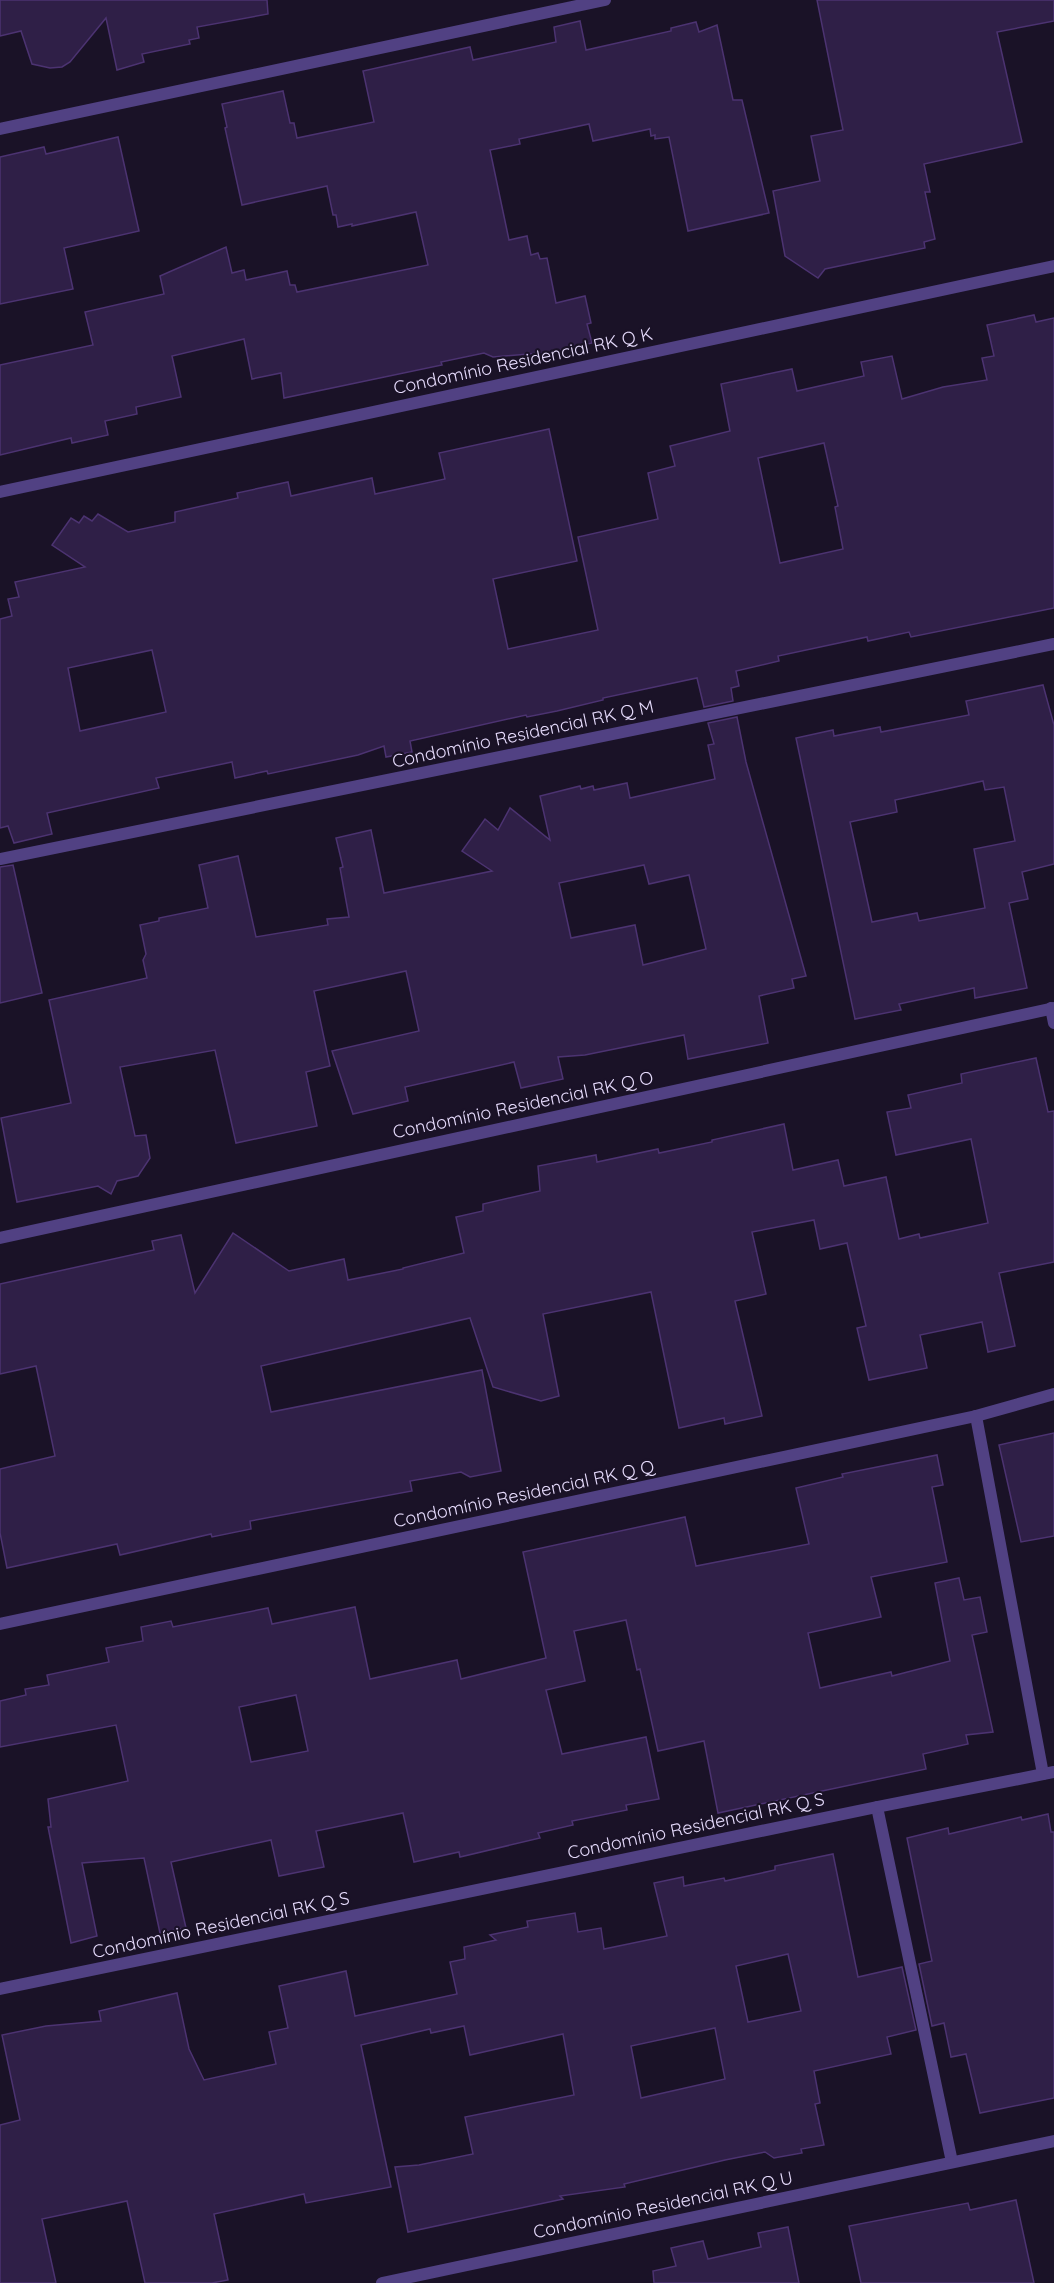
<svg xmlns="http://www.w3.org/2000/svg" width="1054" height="2283" viewBox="0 0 1054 2283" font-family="Quicksand,sans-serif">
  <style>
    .building { fill: #2f1f47; stroke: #4c3371; stroke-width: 1.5; fill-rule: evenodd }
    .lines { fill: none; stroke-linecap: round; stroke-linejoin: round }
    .street { stroke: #514183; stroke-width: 12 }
    .labels { text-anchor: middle; stroke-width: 4.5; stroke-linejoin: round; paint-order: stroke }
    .street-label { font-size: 18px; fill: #e6dbfc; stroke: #1a1227 }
  </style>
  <rect width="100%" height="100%" fill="#1a1227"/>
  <g class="building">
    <path d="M0 0H267L268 14 197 27 199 38 189 40 190 44 142 54 144 62 117 70 106 18 70 62 62 67 50 68 32 64 21 31 0 36Z"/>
    <path d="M817 0H1054V21L997 32 1022 142 924 164 930 192H925L935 239 924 242 925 248 825 269 818 278 785 256 773 191 820 181 811 136 843 130Z"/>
    <path d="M580 21 586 50 671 31V28L696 22 699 32 717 25 733 100H742L769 213 688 231 669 137 655 139V135L651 136 650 129 593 141 589 124 519 139 520 144 490 150 509 240 527 236 531 255 538 253 540 259 547 258 556 303 585 296 591 323 587 324 592 343 553 352 493 357 484 353 441 362 442 365 284 398 281 373 252 379 244 339 172 356 181 397 136 407 137 414 105 421 108 435 72 443 71 438 0 455V365L93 345 85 312 164 294 160 276 226 247 232 273 244 270 246 280 287 271 290 285H295L297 292 428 265 416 212 352 226V224L338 227 336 215H333L327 186 242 205 225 128 227 127 222 104 283 91 290 123H294L297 138 374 122 363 71 470 47 473 60 556 42 554 27Z"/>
    <path d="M118 137 139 231 64 248 73 289 0 304V157L44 147 46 154Z"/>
    <path d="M1034 315 1036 322 1054 318V608L911 637 909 632 868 641 867 637 778 656 779 661 736 671 739 686 731 688 733 701 704 707 697 678 603 698V700L557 711 527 717 526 715 410 741 412 752 386 757 384 746 358 755 268 774 267 771 235 778 232 762 156 778 159 788 47 813 52 834 14 843 8 826 0 828V619L12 616 8 599 19 597 15 582 85 567 52 545 71 518 79 523 84 516 92 521 98 514 128 532 175 522V512L238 498 237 493 288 482 291 496 372 478 375 494 445 479 439 453 549 429 577 561 493 579 508 649 598 630 578 537 658 519 648 473 675 466 670 446 730 431 721 384 792 369 797 391 864 376 861 362 892 356 902 399 943 387 987 380 982 358 994 356 987 325ZM824 443 838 506 835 507 843 549 780 563 758 458ZM152 650 166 712 80 731 68 668Z"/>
    <path d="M1043 685 1054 725V864L1022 872 1028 899 1009 903 1027 988 975 998 974 988 899 1004 901 1010 855 1019 796 738 833 730 834 736 880 727 881 732 969 715 966 701ZM983 781 985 790 1004 787 1015 841 974 849 985 908 919 921 917 913 872 922 850 822 897 812 895 800Z"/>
    <path d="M737 717 746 762 806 976 792 979 794 988 759 996 768 1043 688 1059 684 1035 585 1055 558 1057 563 1079 521 1088 514 1062 405 1087 408 1101 353 1114 332 1051 419 1031 406 971 314 991 330 1066 306 1072 317 1126 236 1143 215 1050 120 1067 135 1136 146 1135 150 1158 138 1176 117 1181 111 1194 98 1186 17 1202 1 1118 71 1103 49 1000 147 978 143 960 146 954 140 925 159 921V918L208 908 199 865 238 856 256 937 328 925 327 919 349 917 340 868 343 867 336 838 371 830 384 893 492 871 462 851 485 819 498 830 510 808 550 840 540 796 580 786 581 789 593 786 594 790 627 783 630 798 715 779 708 745 714 744 708 723ZM644 865 649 884 689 875 706 949 643 965 635 925 571 938 559 883Z"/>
    <path d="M13 865 42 993 0 1003V867Z"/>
    <path d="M1036 1058 1048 1112 1054 1111V1262L999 1273 1015 1346 988 1352 982 1322 920 1335 927 1368 869 1380 857 1328 866 1326 847 1243 820 1249 814 1220 752 1232 766 1294 735 1301 762 1416 725 1424 724 1418 679 1428 651 1292 543 1314 559 1396 541 1401 493 1387 470 1318 261 1366 271 1412 482 1370 501 1471 470 1477 461 1472 410 1481 412 1491 250 1521 251 1529 212 1537 211 1534 120 1555 117 1544 7 1568 0 1533V1469L55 1456 36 1366 0 1374V1284L154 1250 152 1241 181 1235 195 1293 233 1233 289 1271 344 1259 348 1280 403 1269V1268L464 1253 456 1217 483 1211V1204L540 1191 538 1166 596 1155 597 1162 658 1149 659 1153 712 1142V1140L784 1124 793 1170 838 1160 844 1186 886 1177 899 1239 919 1234 920 1238 988 1223 971 1139 896 1155 887 1112 911 1108 908 1095 962 1083 961 1074Z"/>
    <path d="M1054 1433V1536L1021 1542 999 1445Z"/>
    <path d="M937 1455 943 1485 932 1487 947 1562 871 1577 881 1617 808 1633 820 1688 891 1672 892 1676 950 1661 935 1583 959 1578 964 1600 980 1597 987 1632 972 1635 993 1732 966 1735 968 1744 923 1754 926 1769 718 1813 704 1741 658 1751 640 1669 637 1670 626 1620 574 1631 585 1681 546 1690 562 1754 646 1737 659 1799 626 1805 627 1810 572 1821 573 1825 538 1833 540 1838 460 1857 459 1852 414 1862 403 1813 316 1831 324 1867 279 1876 271 1840 171 1862 186 1928 160 1933 144 1858 82 1863 97 1936 71 1943 48 1827H51L48 1799 128 1781 116 1725 0 1747V1701L26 1695 25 1689 49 1685 47 1675 109 1662 106 1648 143 1641 141 1627 171 1621 173 1627 268 1608 272 1624 355 1607 370 1679 457 1660 461 1679 546 1658 523 1552 685 1517 696 1566 809 1544 796 1488 843 1477 842 1474ZM296 1695 308 1751 251 1762 239 1707Z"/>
    <path d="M1048 1814 1051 1832H1054V2098L980 2113 966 2054 951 2057 944 2023 932 2026 919 1964 932 1961 907 1838 948 1828 949 1834 1021 1817 1022 1820Z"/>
    <path d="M833 1854 858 1977 902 1967 916 2030 887 2037 891 2054 814 2071 820 2103 815 2104 824 2145 801 2149 802 2153 774 2158 765 2152 725 2160 624 2184 625 2187 560 2196 563 2199 408 2232 395 2167 419 2165 473 2154 465 2117 574 2095 563 2034 470 2055 464 2026 431 2033 430 2029 361 2045 391 2187 306 2203 304 2194 214 2214 228 2280 212 2283H145L127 2201 42 2219 56 2283H0V2125L20 2120 2 2035 46 2026 101 2021 99 2011 177 1993 189 2049 204 2080 276 2064 269 2032 288 2028 279 1986 346 1971 355 2016 457 1994 450 1962 465 1959 464 1947 496 1940 490 1935 528 1927 527 1921 575 1913 578 1932 601 1928 604 1949 667 1936 654 1883 683 1877 684 1886 724 1878 725 1881 775 1870V1866ZM788 1954 801 2011 748 2022 736 1966ZM715 2028 725 2079 641 2098 631 2046Z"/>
    <path d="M1016 2200 1034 2283H861L849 2226 968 2203 970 2210Z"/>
    <path d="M788 2227 799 2283H654L653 2271 676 2266 671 2248 703 2241 708 2259 761 2247 758 2233Z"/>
  </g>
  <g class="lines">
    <g class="street">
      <path d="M0 129 605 0"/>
      <path d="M0 492 1054 266"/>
      <path d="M0 859 1054 644"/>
      <path d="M1051 1008 1054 1023"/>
      <path d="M0 1238 1054 1008"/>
      <path d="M976 1416 1043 1774"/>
      <path d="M0 1624 976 1416 1054 1394"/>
      <path d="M877 1807 952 2162"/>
      <path d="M0 1989 877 1807 1054 1772"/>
      <path d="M382 2283 1054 2141"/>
    </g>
  </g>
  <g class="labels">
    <g class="street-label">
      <text transform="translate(523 361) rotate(-12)" y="6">Condomínio Residencial RK Q K</text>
      <text transform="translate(523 734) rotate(-12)" y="6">Condomínio Residencial RK Q M</text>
      <text transform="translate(523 1105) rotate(-12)" y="6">Condomínio Residencial RK Q O</text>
      <text transform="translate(524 1494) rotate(-12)" y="6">Condomínio Residencial RK Q Q</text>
      <text transform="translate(696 1826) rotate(-12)" y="6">Condomínio Residencial RK Q S</text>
      <text transform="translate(221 1925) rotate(-12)" y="6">Condomínio Residencial RK Q S</text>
      <text transform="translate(663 2205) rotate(-12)" y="6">Condomínio Residencial RK Q U</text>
    </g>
  </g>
</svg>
